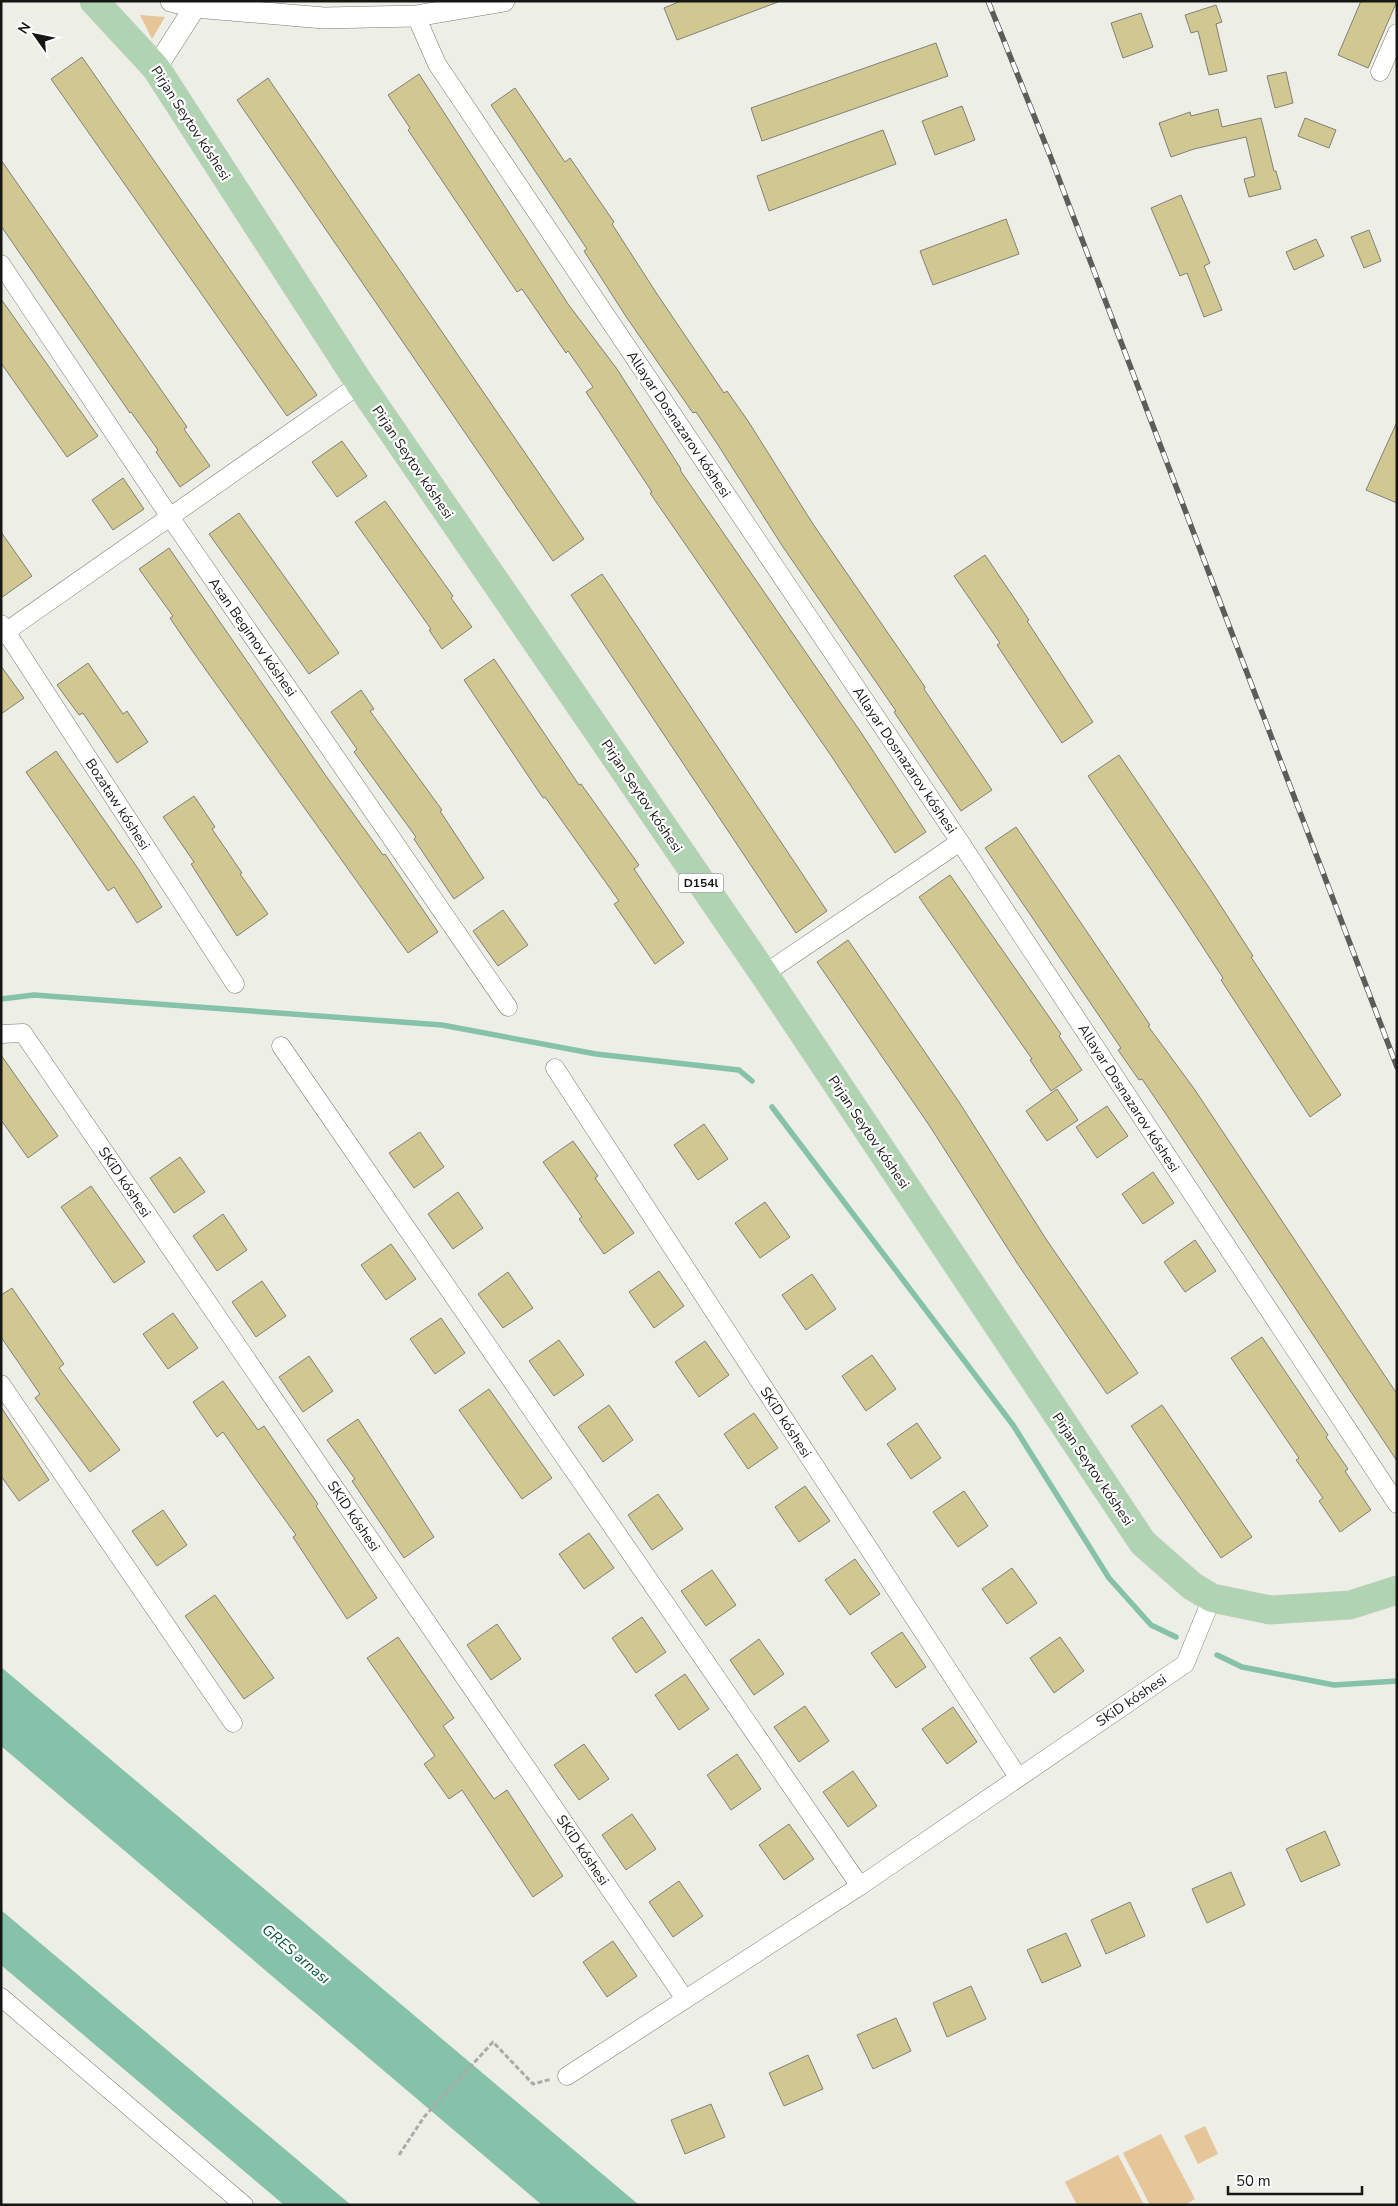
<svg xmlns="http://www.w3.org/2000/svg" width="1398" height="2206" viewBox="0 0 1398 2206" font-family="'Nunito Sans',sans-serif">
  <style>
    .green { fill: #e6c698 }
    .water { fill: #86c1a9 }
    .lines { fill: none; stroke-linecap: round; stroke-linejoin: round }
    .stream { stroke: #86c1a9; stroke-width: 5.5 }
    .building { fill: #d0c791; stroke: #818078 }
    .minor-casing { stroke: #787b74; stroke-width: 19 }
    .tertiary-casing { stroke: #787b74; stroke-width: 22 }
    .primary-casing { stroke: #cccccb; stroke-width: 29 }
    .path { stroke: #aaaba5; stroke-width: 3; stroke-dasharray: 5 2.5; stroke-linecap: butt }
    .minor { stroke: #fff; stroke-width: 18 }
    .tertiary { stroke: #fff; stroke-width: 21 }
    .primary { stroke: #b0d4b1; stroke-width: 28 }
    .rail-casing { stroke: #5c5c59; stroke-width: 5.5 }
    .rail { stroke: #fff; stroke-width: 4; stroke-dasharray: 11; stroke-linecap: butt }
    .labels { text-anchor: middle; stroke-width: 4.5; stroke-linejoin: round; paint-order: stroke }
    .shield { fill: #fff; stroke: #5c5c5a; stroke-width: 1 }
    .shield-label { font-size: 12px; font-weight: bold; fill: #161614 }
    .street-label { font-size: 14px; fill: #161614; stroke: #fff }
    .water-label { font-size: 15px; font-style: italic; fill: #00533c; stroke: #fff }
  </style>
  <rect width="100%" height="100%" fill="#edefe7"/>
  <g class="green">
    <path d="M140 15 165 17 152 39Z"/>
    <path d="M1205 2126 1218 2154 1198 2164 1184 2136Z"/>
    <path d="M1161 2134 1195 2199 1185 2205H1150L1123 2153Z"/>
    <path d="M1118 2155 1144 2205H1077L1065 2182Z"/>
  </g>
  <g class="water">
    <path d="M1 1667 639 2205H542L1 1746Z"/>
    <path d="M1 1910 351 2205H284L1 1965Z"/>
  </g>
  <g class="lines">
    <g class="stream">
      <path d="M1 999 34 995 442 1025 596 1054 739 1070 752 1081"/>
      <path d="M772 1107 1013 1425 1109 1578 1151 1625 1176 1637"/>
      <path d="M1217 1655 1242 1667 1334 1685 1397 1681"/>
    </g>
  </g>
  <g class="building">
    <path d="M681 1H778V2L677 40 664 8Z"/>
    <path d="M1361 1H1397L1368 68 1338 55Z"/>
    <path d="M1216 5 1222 22 1216 24 1227 71 1209 75 1198 31 1191 33 1185 15Z"/>
    <path d="M1141 13 1153 47 1123 58 1111 23Z"/>
    <path d="M936 43 948 76 762 141 751 108Z"/>
    <path d="M82 57 317 395 287 416 51 79Z"/>
    <path d="M1286 72 1293 103 1275 108 1267 76Z"/>
    <path d="M419 74 568 304 617 369 681 469 680 470 862 734 926 832 895 853 832 757 650 493 652 492 586 392 593 387 568 351 566 353 522 289 517 292 408 130 410 128 388 95Z"/>
    <path d="M268 78 584 539 553 561 237 100Z"/>
    <path d="M515 88 565 162 570 158 614 222 612 224 657 294 724 393 727 391 748 421 813 524 925 687 924 689 992 790 961 811 894 712 896 711 783 547 718 445 696 412 693 413 627 318 584 251 587 249 491 105Z"/>
    <path d="M962 106 975 140 935 155 922 121Z"/>
    <path d="M1218 109 1222 127 1261 118 1274 171H1276L1281 189 1249 197 1244 179 1255 176 1246 137 1194 149 1171 157 1159 123 1190 112 1191 116Z"/>
    <path d="M1305 118 1336 130 1329 148 1298 136Z"/>
    <path d="M883 130 896 164 769 211 757 176Z"/>
    <path d="M1 160 187 427 184 429 210 466 180 487 156 452 158 450 131 412 130 413 1 226Z"/>
    <path d="M1181 195 1210 263 1204 266 1222 310 1204 317 1187 273 1180 276 1151 208Z"/>
    <path d="M1006 219 1019 254 933 285 920 251Z"/>
    <path d="M1369 230 1381 261 1364 268 1351 237Z"/>
    <path d="M1316 239 1324 256 1294 270 1286 252Z"/>
    <path d="M1 299 98 436 67 457 1 363Z"/>
    <path d="M1397 422V503L1366 490Z"/>
    <path d="M342 441 367 476 337 497 312 462Z"/>
    <path d="M123 478 144 509 113 530 92 500Z"/>
    <path d="M385 501 453 596 451 598 472 627 442 649 429 630 431 629 355 522Z"/>
    <path d="M239 513 339 653 309 674 209 534Z"/>
    <path d="M1 532 32 576 1 598Z"/>
    <path d="M169 548 326 776 383 855 385 854 438 932 408 953 191 649 170 618 173 616 139 569Z"/>
    <path d="M985 555 1029 620 1027 621 1093 722 1062 743 997 645 1000 643 954 576Z"/>
    <path d="M602 574 827 911 796 933 571 595Z"/>
    <path d="M494 659 579 785 581 784 639 865 634 869 684 943 655 964 614 904 619 901 545 797 543 798 464 680Z"/>
    <path d="M88 663 123 714 127 711 148 742 117 763 83 713 79 715 57 685Z"/>
    <path d="M1 666 24 698 1 714Z"/>
    <path d="M361 690 374 709 370 711 442 810 440 811 484 878 454 899 414 839 416 837 354 752 357 749 331 712Z"/>
    <path d="M56 751 139 870 162 907 137 923 114 887 108 891 26 772Z"/>
    <path d="M1119 755 1210 889 1253 956 1251 957 1341 1095 1310 1117 1221 980 1223 978 1180 912 1088 776Z"/>
    <path d="M194 796 215 827 212 829 242 873 240 874 268 914 237 936 191 864 194 862 163 817Z"/>
    <path d="M1016 827 1150 1025 1148 1026 1195 1090 1397 1394V1461L1166 1114 1142 1079 1139 1080 1118 1050 1121 1048 985 848Z"/>
    <path d="M950 875 1061 1034 1059 1036 1082 1070 1051 1091 1030 1060 1032 1059 919 897Z"/>
    <path d="M503 910 528 945 498 966 473 931Z"/>
    <path d="M848 940 959 1102 1046 1239 1138 1373 1107 1394 1017 1263 929 1125 817 962Z"/>
    <path d="M1 1055 58 1136 28 1158 1 1120Z"/>
    <path d="M1057 1089 1078 1120 1047 1141 1026 1111Z"/>
    <path d="M1107 1106 1128 1136 1097 1158 1076 1127Z"/>
    <path d="M704 1124 728 1159 698 1180 674 1145Z"/>
    <path d="M420 1132 444 1167 414 1188 389 1153Z"/>
    <path d="M573 1141 598 1176 595 1178 634 1233 604 1254 579 1219 582 1217 543 1162Z"/>
    <path d="M180 1157 205 1192 174 1213 150 1178Z"/>
    <path d="M1153 1172 1174 1203 1143 1224 1122 1194Z"/>
    <path d="M91 1186 145 1262 114 1283 61 1207Z"/>
    <path d="M458 1192 483 1228 453 1249 428 1214Z"/>
    <path d="M765 1202 790 1237 760 1258 735 1223Z"/>
    <path d="M223 1214 247 1250 217 1271 193 1236Z"/>
    <path d="M1195 1240 1216 1271 1185 1292 1164 1262Z"/>
    <path d="M391 1244 416 1279 386 1300 361 1265Z"/>
    <path d="M659 1271 684 1306 654 1328 629 1292Z"/>
    <path d="M508 1272 533 1308 503 1328 478 1294Z"/>
    <path d="M812 1274 836 1309 806 1330 782 1295Z"/>
    <path d="M262 1281 286 1316 256 1337 232 1302Z"/>
    <path d="M12 1288 64 1364 59 1368 120 1450 90 1472 35 1398 40 1394 1 1337V1295Z"/>
    <path d="M173 1313 198 1348 168 1369 143 1334Z"/>
    <path d="M441 1318 465 1353 435 1374 410 1339Z"/>
    <path d="M1262 1337 1328 1435 1326 1437 1348 1469 1345 1471 1371 1510 1340 1532 1319 1501 1323 1498 1296 1460 1299 1458 1231 1358Z"/>
    <path d="M559 1340 584 1375 554 1396 529 1361Z"/>
    <path d="M705 1341 729 1375 699 1397 675 1362Z"/>
    <path d="M872 1355 896 1389 866 1411 842 1376Z"/>
    <path d="M309 1356 333 1391 303 1412 279 1377Z"/>
    <path d="M223 1381 258 1430 264 1426 318 1504 316 1506 377 1598 347 1619 293 1537 296 1535 258 1482 223 1432 217 1437 193 1402Z"/>
    <path d="M489 1389 552 1478 522 1499 459 1410Z"/>
    <path d="M609 1405 633 1440 603 1462 578 1427Z"/>
    <path d="M1162 1405 1252 1537 1221 1558 1131 1426Z"/>
    <path d="M1 1407 49 1480 19 1501 1 1476Z"/>
    <path d="M754 1413 778 1448 748 1469 724 1434Z"/>
    <path d="M358 1419 434 1537 404 1558 352 1481 355 1479 327 1440Z"/>
    <path d="M917 1423 941 1458 911 1479 887 1444Z"/>
    <path d="M805 1486 830 1521 799 1542 775 1507Z"/>
    <path d="M964 1491 988 1526 958 1547 933 1512Z"/>
    <path d="M658 1494 683 1529 652 1550 628 1515Z"/>
    <path d="M163 1510 187 1545 157 1566 132 1531Z"/>
    <path d="M589 1533 614 1568 584 1589 559 1554Z"/>
    <path d="M855 1559 880 1594 850 1615 825 1580Z"/>
    <path d="M1012 1568 1037 1603 1007 1624 982 1589Z"/>
    <path d="M712 1570 736 1605 706 1626 681 1591Z"/>
    <path d="M215 1595 274 1678 244 1699 185 1616Z"/>
    <path d="M642 1617 666 1652 636 1673 612 1638Z"/>
    <path d="M497 1624 521 1659 491 1680 467 1645Z"/>
    <path d="M902 1632 926 1667 896 1688 871 1653Z"/>
    <path d="M398 1637 454 1718 443 1726 494 1799 507 1790 563 1876 533 1897 462 1790 449 1799 424 1764 435 1756 367 1658Z"/>
    <path d="M1060 1637 1084 1671 1054 1693 1030 1658Z"/>
    <path d="M759 1639 784 1674 754 1695 730 1660Z"/>
    <path d="M685 1674 709 1709 679 1730 655 1695Z"/>
    <path d="M805 1706 829 1741 799 1762 774 1727Z"/>
    <path d="M953 1707 977 1742 947 1764 922 1729Z"/>
    <path d="M584 1744 609 1779 579 1800 554 1765Z"/>
    <path d="M737 1754 761 1789 731 1810 707 1775Z"/>
    <path d="M853 1771 877 1806 848 1827 823 1792Z"/>
    <path d="M632 1814 656 1849 626 1870 602 1835Z"/>
    <path d="M789 1824 814 1859 784 1880 759 1845Z"/>
    <path d="M1325 1831 1340 1865 1301 1882 1286 1849Z"/>
    <path d="M1231 1872 1245 1905 1207 1923 1192 1889Z"/>
    <path d="M679 1881 703 1916 673 1937 649 1902Z"/>
    <path d="M1130 1902 1145 1936 1106 1954 1091 1920Z"/>
    <path d="M1066 1933 1081 1966 1042 1983 1027 1950Z"/>
    <path d="M613 1941 637 1976 607 1997 583 1962Z"/>
    <path d="M971 1986 986 2019 947 2037 933 2003Z"/>
    <path d="M896 2018 911 2051 873 2069 857 2035Z"/>
    <path d="M808 2055 823 2089 784 2106 769 2073Z"/>
    <path d="M711 2104 725 2137 685 2154 671 2120Z"/>
  </g>
  <g class="lines">
    <defs>
      <g id="minor">
        <path d="M416 16 437 64 960 842 1397 1504"/>
        <path d="M1380 72 1397 33"/>
        <path d="M1 264 170 517 508 1007"/>
        <path d="M1 624 235 984"/>
        <path d="M1 635 360 384"/>
        <path d="M764 974 960 842"/>
        <path d="M1 1034 23 1033 685 1999"/>
        <path d="M281 1046 860 1886"/>
        <path d="M555 1068 1018 1777"/>
        <path d="M1 1384 233 1723"/>
        <path d="M1 1997 244 2205"/>
        <path d="M567 2076 860 1886 1185 1664 1212 1598"/>
      </g>
      <g id="tertiary">
        <path d="M171 1 195 7 324 18 416 16 504 1"/>
        <path d="M156 68 195 7"/>
      </g>
      <path id="primary" d="M94 1 156 68 360 384 764 974 1143 1543 1192 1586 1212 1598 1270 1610 1350 1605 1397 1590"/>
    </defs>
    <use href="#minor" class="minor-casing"/>
    <use href="#tertiary" class="tertiary-casing"/>
    <use href="#primary" class="primary-casing"/>
    <path class="path" d="M399 2155 424 2117 493 2042 533 2084 552 2079"/>
    <use href="#minor" class="minor"/>
    <use href="#tertiary" class="tertiary"/>
    <use href="#primary" class="primary"/>
    <defs>
      <path id="rail" d="M988 1 1051 158 1397 1067"/>
    </defs>
    <use href="#rail" class="rail-casing"/>
    <use href="#rail" class="rail"/>
  </g>
  <g class="labels">
    <rect class="shield" x="678.5" y="873.5" width="45" height="19" rx="4"/>
    <g class="shield-label">
      <text x="701" y="887">D154l</text>
    </g>
    <g class="street-label">
      <text transform="translate(191 123) rotate(57)" y="5">Pirjan Seytov kóshesi</text>
      <text transform="translate(679 424) rotate(56)" y="5">Allayar Dosnazarov kóshesi</text>
      <text transform="translate(413 462) rotate(56)" y="5">Pirjan Seytov kóshesi</text>
      <text transform="translate(253 637) rotate(55)" y="5">Asan Begimov kóshesi</text>
      <text transform="translate(905 760) rotate(56)" y="5">Allayar Dosnazarov kóshesi</text>
      <text transform="translate(642 796) rotate(56)" y="5">Pirjan Seytov kóshesi</text>
      <text transform="translate(118 804) rotate(57)" y="5">Bozataw kóshesi</text>
      <text transform="translate(1129 1098) rotate(57)" y="5">Allayar Dosnazarov kóshesi</text>
      <text transform="translate(869 1132) rotate(56)" y="5">Pirjan Seytov kóshesi</text>
      <text transform="translate(125 1182) rotate(56)" y="5">SKiD kóshesi</text>
      <text transform="translate(786 1422) rotate(57)" y="5">SKiD kóshesi</text>
      <text transform="translate(1093 1469) rotate(56)" y="5">Pirjan Seytov kóshesi</text>
      <text transform="translate(354 1516) rotate(56)" y="5">SKiD kóshesi</text>
      <text transform="translate(1131 1700) rotate(-34)" y="5">SKiD kóshesi</text>
      <text transform="translate(583 1850) rotate(56)" y="5">SKiD kóshesi</text>
    </g>
    <g class="water-label">
      <text transform="translate(296 1954) rotate(40)" y="5">GRES arnası</text>
    </g>
  </g>
  <rect width="1398" height="2206" fill="none" stroke="#161614" stroke-width="5"/>
  <g transform="translate(35 35) rotate(303)" stroke="#ffffff" stroke-width="4" paint-order="stroke">
  <path d="M0-4L9 19L0 12L-9 19Z" fill="#161614"/>
  <text y="-8" font-size="14" font-weight="bold" text-anchor="middle" fill="#161614">N</text>
  </g>
  <path d="M1228 2186v8h134v-8" fill="none" stroke="#161614" stroke-width="2.5"/>
  <text x="1236" y="2186" font-size="15" fill="#161614" stroke="#ffffff" stroke-width="4" paint-order="stroke">50 m</text>
</svg>
